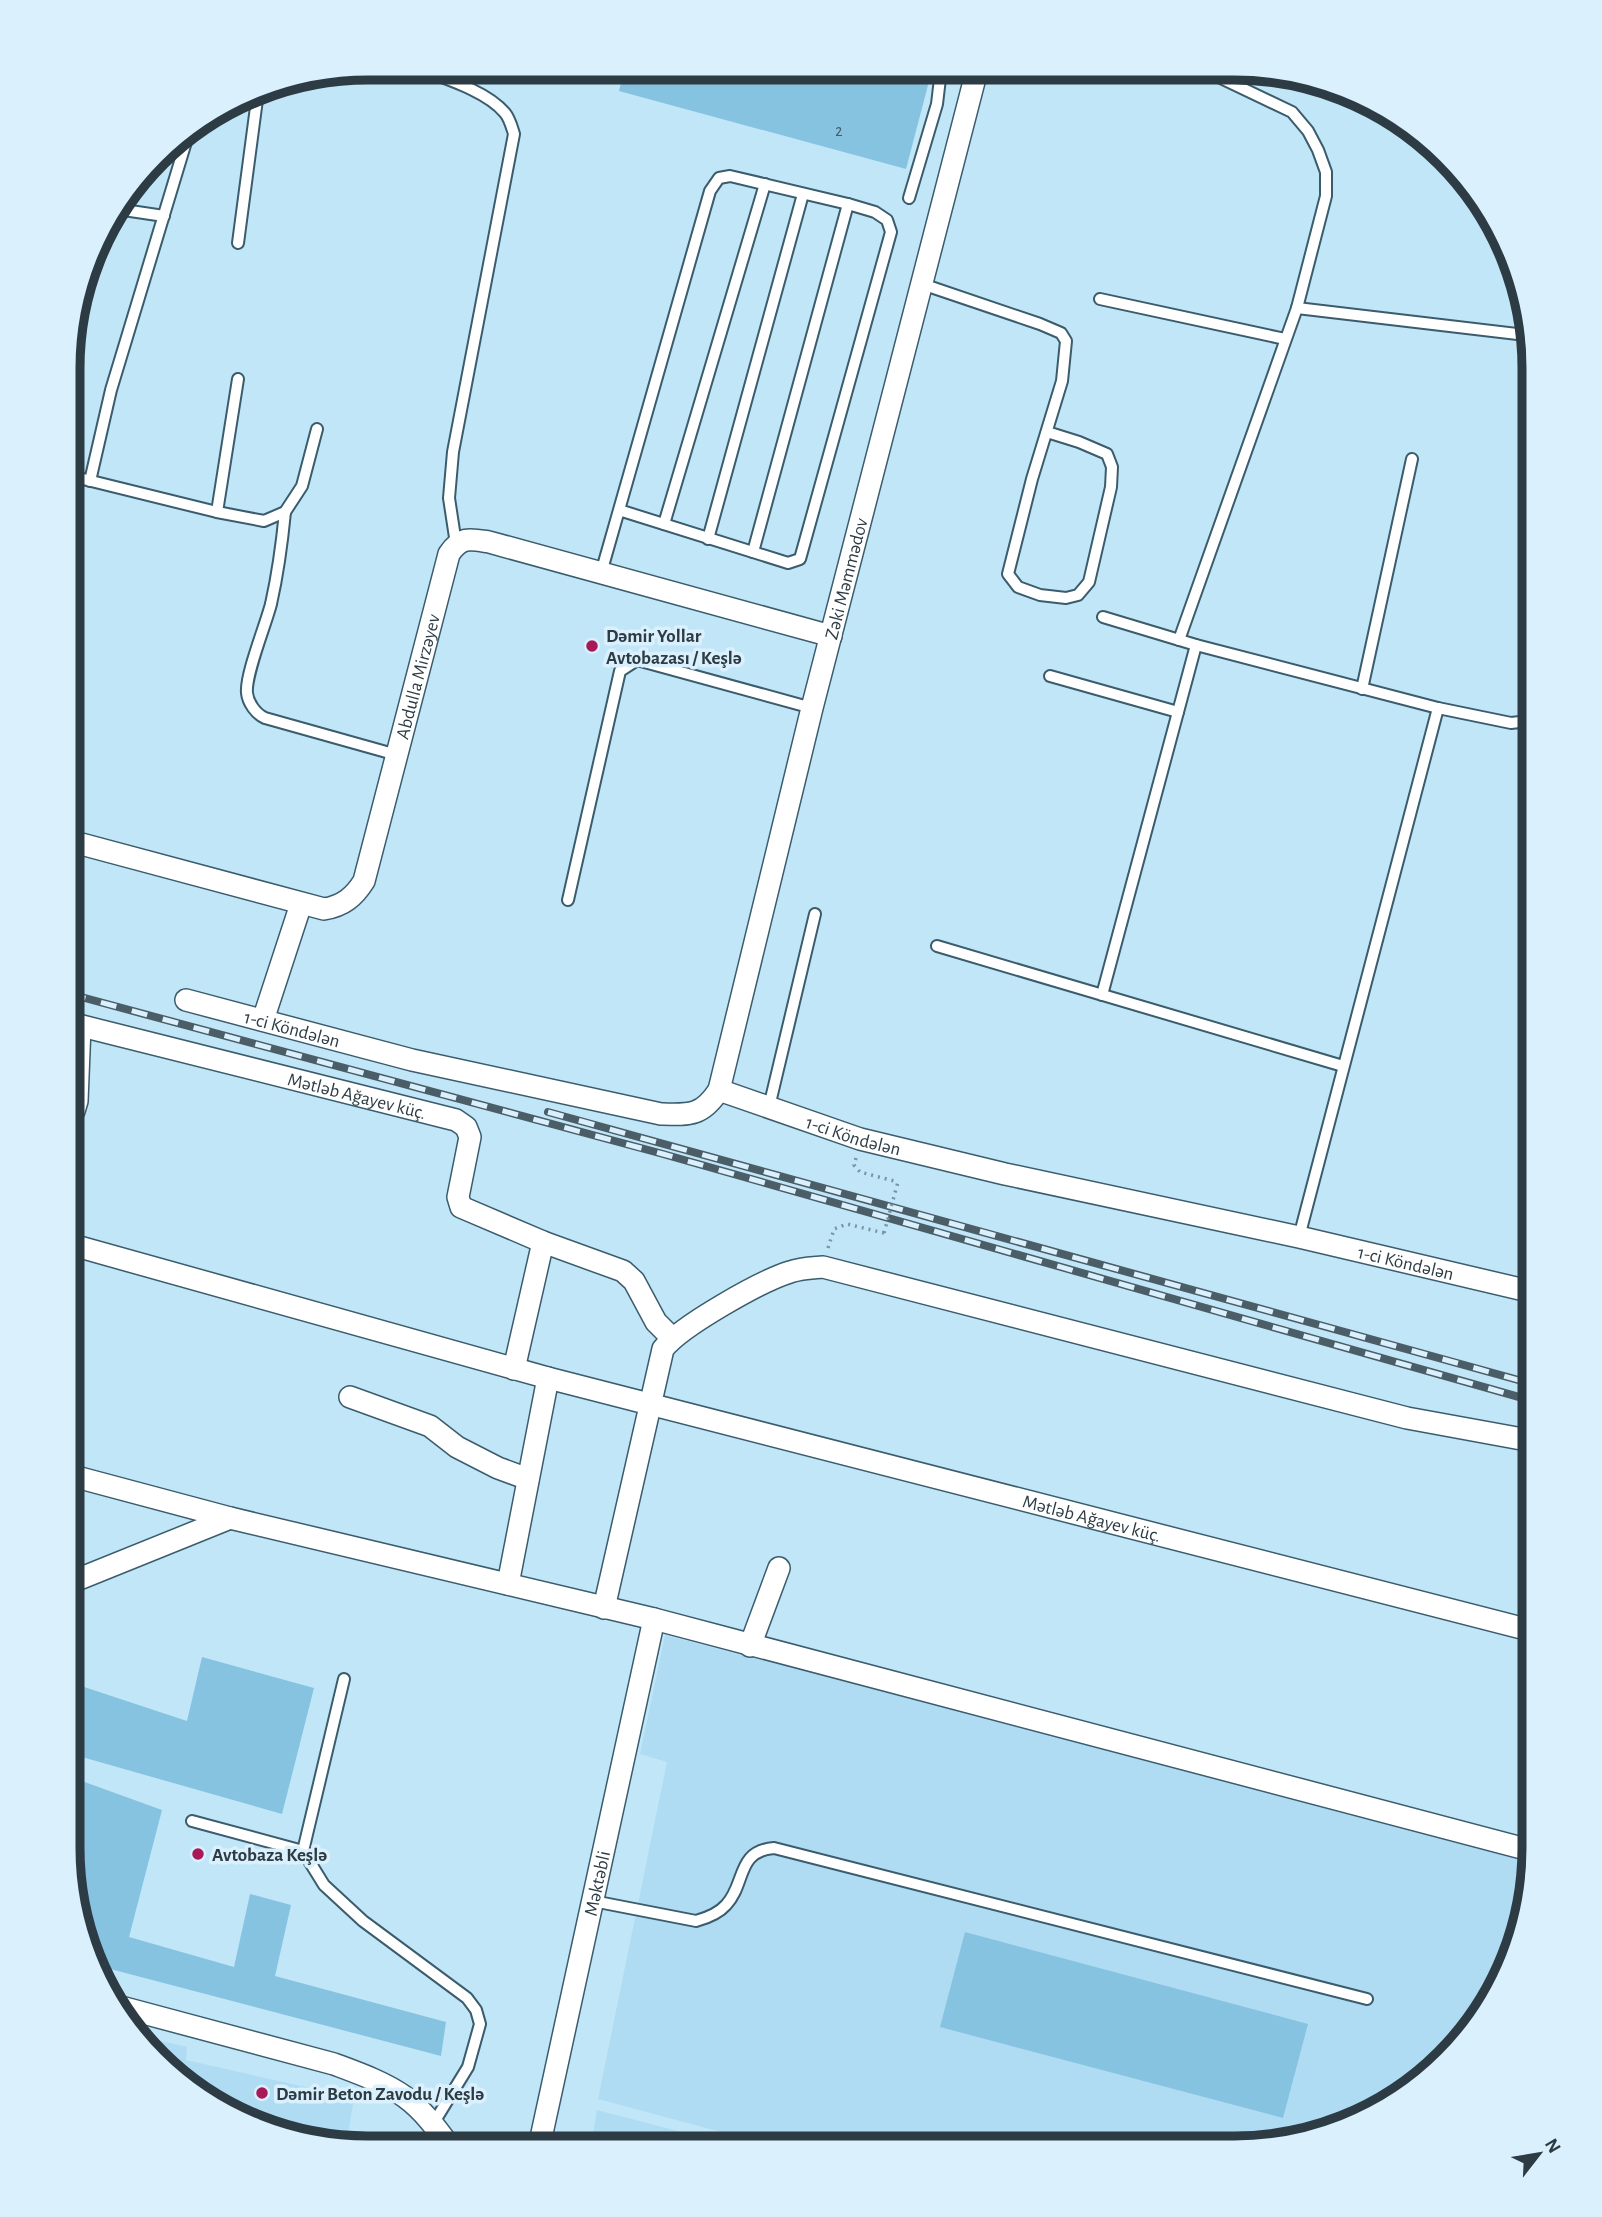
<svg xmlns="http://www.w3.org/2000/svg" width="1602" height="2217" viewBox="0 0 1602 2217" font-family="'Alegreya Sans',sans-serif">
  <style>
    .built { fill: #afdcf3 }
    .building { fill: #86c3e0 }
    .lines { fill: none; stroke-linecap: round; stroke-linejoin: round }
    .service-casing { stroke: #3b5c6c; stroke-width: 14 }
    .minor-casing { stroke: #3b5c6c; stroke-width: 24 }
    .path { stroke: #7a94a1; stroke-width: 3.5; stroke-dasharray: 2 5; stroke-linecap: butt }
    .service { stroke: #fff; stroke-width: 10 }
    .minor { stroke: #fff; stroke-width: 21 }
    .rail-casing { stroke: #4b5e68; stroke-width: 8 }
    .rail { stroke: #daf0fc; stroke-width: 5; stroke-dasharray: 16; stroke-linecap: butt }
    .path-bridge { stroke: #7a94a1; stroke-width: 3.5; stroke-dasharray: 2 5; stroke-linecap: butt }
    .poi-dot { fill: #a71959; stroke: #daf0fc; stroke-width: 2.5 }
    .labels { text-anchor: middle; stroke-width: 7; stroke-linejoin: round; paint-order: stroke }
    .number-label { font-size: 16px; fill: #435e6b }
    .street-label { font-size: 19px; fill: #2d3c44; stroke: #daf0fc }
    .poi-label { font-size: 19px; font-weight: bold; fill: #2d3c44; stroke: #daf0fc; text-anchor: start }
    .rim { fill: none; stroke: #2d3c44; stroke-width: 9 }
  </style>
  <rect width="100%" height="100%" fill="#c1e6f8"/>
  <g class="built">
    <path d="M665 1635 1533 1861 1518 1945 1483 2016 1431 2074 1366 2118 1234 2149 777 2147 598 2099 667 1762 640 1754Z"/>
    <path d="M145 2037 187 2047 186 2060 354 2098 346 2146H330L254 2126 186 2087Z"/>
    <path d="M597 2110 739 2147H591Z"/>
  </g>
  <g class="building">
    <path d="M624 69H726L932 70 906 169 619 91Z"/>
    <path d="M202 1657 314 1688 282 1814 68 1753 69 1682 187 1721Z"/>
    <path d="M68 1776 162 1810 129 1937 234 1967 250 1894 291 1905 275 1976 446 2022 441 2056 95 1965 68 1849Z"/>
    <path d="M965 1932 1308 2024 1283 2118 940 2027Z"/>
  </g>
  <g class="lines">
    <defs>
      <g id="service">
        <path d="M417 68C444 78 487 91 505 113 510 119 512 128 514 134L453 452 449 498 456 544"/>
        <path d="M909 198 937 104 941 70"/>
        <path d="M117 209 164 216"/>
        <path d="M238 243 258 92"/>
        <path d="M922 284 1040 324 1061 333 1066 341 1062 381 1032 479 1008 574 1018 587 1040 595 1066 598 1078 595 1089 582 1111 487 1112 467 1107 454 1079 442 1047 432"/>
        <path d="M1100 299 1285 339"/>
        <path d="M1297 308 1526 335"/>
        <path d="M71 476 217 512 264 521 285 512 302 486 317 429"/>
        <path d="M90 481 111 390 189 132"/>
        <path d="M217 512 238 379"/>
        <path d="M285 512C282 543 278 573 271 604 266 624 245 675 247 693 248 703 256 714 265 718L397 755"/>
        <path d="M664 524 765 184"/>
        <path d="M708 539 803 194"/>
        <path d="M753 552 848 204"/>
        <path d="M601 573 710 191 719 178 730 176 848 204 875 212 887 220 891 232 800 559 788 563 619 510"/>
        <path d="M1103 617 1196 645 1438 708 1511 723 1529 721 1534 717"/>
        <path d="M1179 640 1297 308 1326 196V172L1318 150 1308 131 1292 112 1206 71"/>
        <path d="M1050 676 1178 712"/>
        <path d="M1362 689 1412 459"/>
        <path d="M568 900 620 671 637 660 812 708"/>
        <path d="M937 946 1343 1066"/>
        <path d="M1102 995 1196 645"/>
        <path d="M769 1107 815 914"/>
        <path d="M1299 1237 1438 708"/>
        <path d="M192 1821 303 1851 324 1885 363 1921 467 1998 476 2010 480 2024 468 2067 433 2124"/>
        <path d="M303 1851 344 1679"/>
        <path d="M593 1901 696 1921C707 1918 718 1914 726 1905 746 1884 736 1851 774 1848L1367 1999"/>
      </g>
      <g id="minor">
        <path id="s1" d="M70 841 324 909C343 906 354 897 364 881L449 554C461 536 470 539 489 542L831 636"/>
        <path id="s2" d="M186 1000 412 1060 661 1114C690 1115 702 1116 719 1090L860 1139 1005 1174 1299 1237 1533 1292"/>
        <path d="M263 1020 301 904"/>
        <path id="s3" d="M70 1023 456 1120 466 1127 470 1137 458 1197 461 1207 543 1242 623 1271 634 1281 656 1322 672 1338"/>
        <path id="s4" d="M719 1090 812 708 977 70"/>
        <path d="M70 1114 74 1111 77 1101 80 1026"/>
        <path id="s5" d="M69 1244 548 1378 1533 1631"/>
        <path d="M514 1369 543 1242"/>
        <path d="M350 1397 430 1426 457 1447 498 1468 528 1479"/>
        <path d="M69 1475 230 1518 654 1619 1533 1851"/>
        <path d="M69 1583 230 1518"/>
        <path d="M508 1584 548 1378"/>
        <path d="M604 1608 663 1349C681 1326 761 1281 790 1272 801 1268 811 1268 823 1267L1407 1418 1533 1441"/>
        <path d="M750 1646 779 1568"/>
        <path d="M121 2007 334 2064C358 2073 384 2082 405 2097 423 2110 437 2129 450 2147"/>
        <path id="s6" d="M539 2147 654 1619"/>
      </g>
    </defs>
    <use href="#service" class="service-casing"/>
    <use href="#minor" class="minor-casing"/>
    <g class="path">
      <path d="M856 1158 854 1165 860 1172 898 1182"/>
      <path d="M828 1248 834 1229 847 1224 884 1233"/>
    </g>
    <use href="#service" class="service"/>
    <use href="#minor" class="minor"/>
    <defs>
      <g id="rail">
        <path d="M70 994 663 1154 1533 1401"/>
        <path d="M548 1112 1533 1384"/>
      </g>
    </defs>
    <use href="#rail" class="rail-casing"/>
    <use href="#rail" class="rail"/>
    <path class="path-bridge" d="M884 1233 898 1182"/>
  </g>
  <g class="poi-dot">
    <circle cx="592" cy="646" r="7"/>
    <circle cx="198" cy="1854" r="7"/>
    <circle cx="262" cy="2093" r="7"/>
  </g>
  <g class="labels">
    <g class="number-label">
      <text x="839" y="136">2</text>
    </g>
    <g class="street-label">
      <text dy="7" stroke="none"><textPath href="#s4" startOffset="527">Zəki Məmmədov</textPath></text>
      <text dy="7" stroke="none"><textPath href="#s1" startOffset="525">Abdulla Mirzəyev</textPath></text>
      <text dy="7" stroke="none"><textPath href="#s2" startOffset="110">1-ci Köndələn</textPath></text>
      <text dy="7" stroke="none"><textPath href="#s3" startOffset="296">Mətləb Ağayev küç.</textPath></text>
      <text dy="7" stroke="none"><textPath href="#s2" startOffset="698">1-ci Köndələn</textPath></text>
      <text dy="7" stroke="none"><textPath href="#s2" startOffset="1265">1-ci Köndələn</textPath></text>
      <text dy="7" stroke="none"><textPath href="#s5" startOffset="1059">Mətləb Ağayev küç.</textPath></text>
      <text dy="7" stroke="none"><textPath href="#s6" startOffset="270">Məktəbli</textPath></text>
    </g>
    <g class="poi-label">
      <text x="606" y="642">Dəmir Yollar<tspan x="606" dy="22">Avtobazası / Keşlə</tspan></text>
      <text x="212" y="1861">Avtobaza Keşlə</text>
      <text x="276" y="2100">Dəmir Beton Zavodu / Keşlə</text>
    </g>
  </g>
  <path d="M0 0H1602V2217H0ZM368 80H1234A288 288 0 0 1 1522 368V1848A288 288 0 0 1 1234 2136H368A288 288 0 0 1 80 1848V368A288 288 0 0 1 368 80Z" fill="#daf0fc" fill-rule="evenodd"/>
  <path class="rim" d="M368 80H1234A288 288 0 0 1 1522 368V1848A288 288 0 0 1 1234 2136H368A288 288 0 0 1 80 1848V368A288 288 0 0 1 368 80Z"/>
  <g transform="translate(1539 2154) rotate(59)" stroke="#daf0fc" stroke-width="5" paint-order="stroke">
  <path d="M0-5L12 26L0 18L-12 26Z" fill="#2d3c44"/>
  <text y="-10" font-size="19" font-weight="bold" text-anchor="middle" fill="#2d3c44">N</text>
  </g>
</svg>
